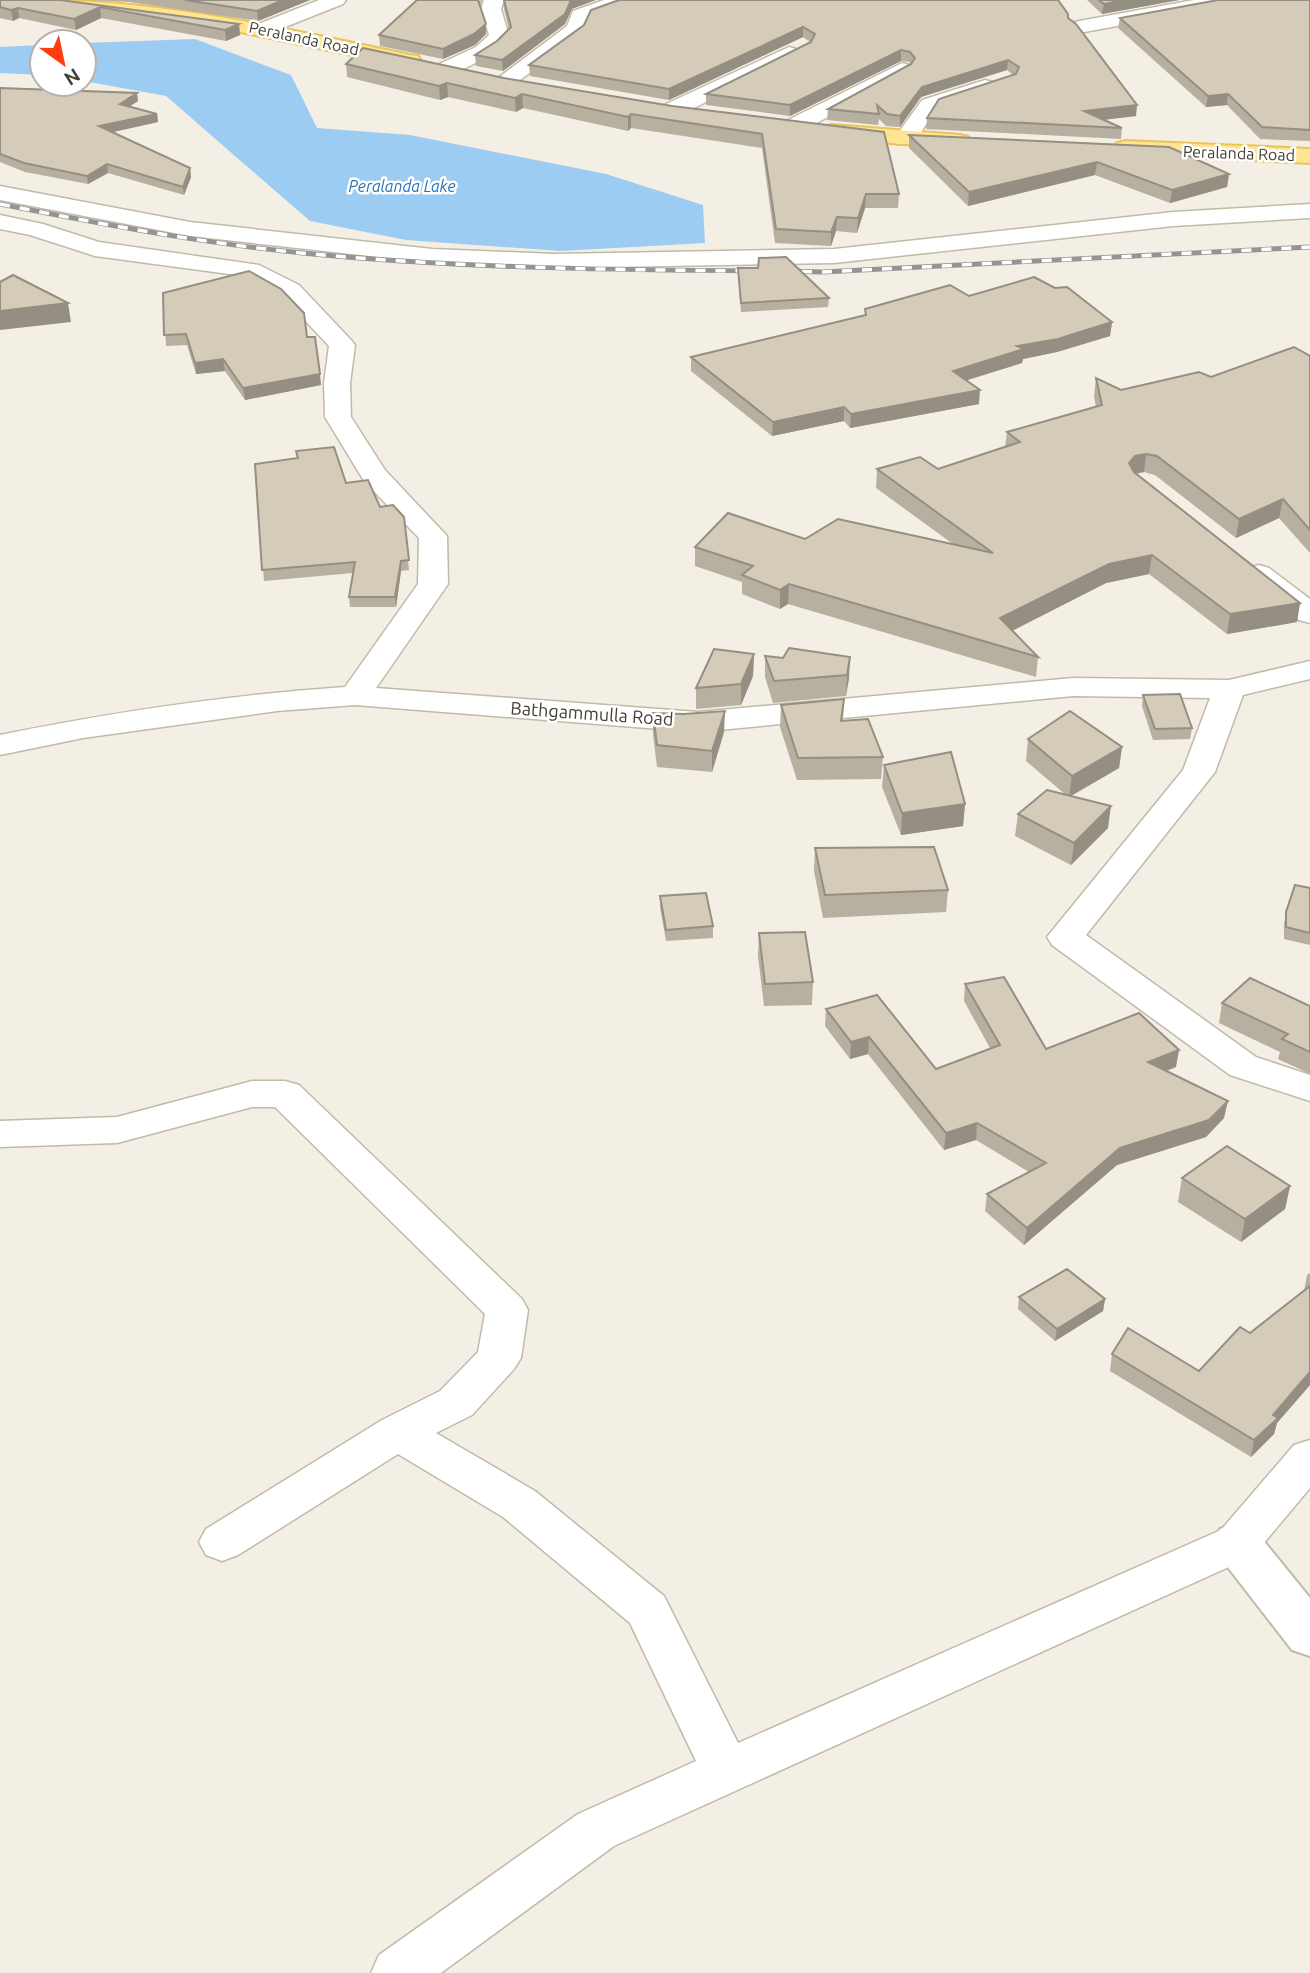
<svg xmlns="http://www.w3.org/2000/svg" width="1310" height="1973" viewBox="0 0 1310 1973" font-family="Ubuntu,sans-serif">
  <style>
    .water { fill: #9dccf3 }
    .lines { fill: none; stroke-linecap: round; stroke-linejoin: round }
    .minor-casing { stroke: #c1baa9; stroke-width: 3 }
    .tertiary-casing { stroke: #c1baa9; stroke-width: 4 }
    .primary-casing { stroke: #e8c45d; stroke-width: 4 }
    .minor { fill: #fff; fill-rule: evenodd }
    .tertiary { fill: #fff; fill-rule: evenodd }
    .primary { fill: #ffe491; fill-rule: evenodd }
    .rail-casing { stroke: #949494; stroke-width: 5 }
    .rail { stroke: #fff; stroke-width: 3.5; stroke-dasharray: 10; stroke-linecap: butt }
    .wall { fill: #b7af9f }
    .shaded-wall { fill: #958e82 }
    .building { fill: #d5cbb9; stroke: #958e82; stroke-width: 2 }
    .labels { text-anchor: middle; stroke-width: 5; stroke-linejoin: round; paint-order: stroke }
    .far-street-label { font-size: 16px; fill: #453f34; stroke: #fff }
    .far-water-label { font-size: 16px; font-style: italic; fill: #2974b4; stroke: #fff }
    .street-label { font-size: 18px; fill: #453f34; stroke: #fff }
  </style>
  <rect width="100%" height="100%" fill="#f3efe4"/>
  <g class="water">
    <path d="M195 39 291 75 317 128 410 135 606 174 703 205 705 243 561 251 406 240 310 221 166 96 84 81V43Z"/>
    <path d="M42 45V75L0 73V47Z"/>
  </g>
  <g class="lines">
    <defs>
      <g id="minor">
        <path d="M319 0H346L343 4 270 33H256L253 29 256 25Z"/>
        <path d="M484 0H504L501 9 509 36C497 53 457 78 437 73L434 69 437 65 476 47 489 35 481 9Z"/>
        <path d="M604 0H632L629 4 589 18 583 33 512 86H498L495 82 498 78 567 26 573 11Z"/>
        <path d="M1194 0H1236L1226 6 1079 33 1072 31 1069 27 1072 23 1079 21Z"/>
        <path d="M789 47 796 49 799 53 796 57 680 115H664L661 110 664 105Z"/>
        <path d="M902 63 909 65 912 69 909 73 800 132H784L781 127 784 122Z"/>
        <path d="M985 80 992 82 995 86 992 90 937 108 913 144H897L894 139 922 100Z"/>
        <path d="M0 186 190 222 432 249 554 254 834 249 1173 212 1310 204V218L1173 226 834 263 554 268 432 263 190 236 0 200Z"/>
        <path d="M0 215 43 224 99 242 259 265 299 285 351 340 355 345 350 383 351 417 385 470 447 536 448 584 376 688 698 712 1073 678 1229 680 1310 661V679L1243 695 1215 772 1086 935 1256 1057 1310 1075V1101L1230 1075 1052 945 1047 937 1183 770 1210 698 1073 696 698 732 355 705 277 711 83 738 0 755V735C114 712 229 695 345 687L418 584 419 538 364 481 325 417 324 383 329 346 281 295 244 276 95 256 30 235 0 229Z"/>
        <path d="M1259 565 1269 568 1310 599V623L1299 620 1249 580 1244 574 1249 568Z"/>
        <path d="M252 1081H285L299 1085 522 1299 528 1310 521 1358 514 1369 472 1415 436 1433 535 1491 664 1596 738 1743 1221 1530 1294 1445 1310 1440V1488L1253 1556 614 1846 441 1973H371L379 1955 578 1814 696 1761 630 1623 503 1517 398 1454 238 1555 222 1561 206 1555 199 1542 206 1529 382 1420 440 1391 478 1352 485 1314 275 1107H252L117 1143 0 1147V1121L117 1117Z"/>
      </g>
      <path id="tertiary" d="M1237 1524 1254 1529 1310 1598V1656L1292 1650 1220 1557 1213 1543 1220 1529Z"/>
      <g id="primary">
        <path d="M37 0C163 0 287 29 410 55L418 56 421 61 418 66 410 67 226 29 47 6 40 4Z"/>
        <path d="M832 125 960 135 968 137 971 142 968 147 960 149 824 137 821 132 824 127Z"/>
        <path d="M1125 141 1310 149V163L1117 153 1114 148 1117 143Z"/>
      </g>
    </defs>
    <use href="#minor" class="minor-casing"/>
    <use href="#tertiary" class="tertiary-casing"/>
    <use href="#primary" class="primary-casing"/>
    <use href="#minor" class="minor"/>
    <use href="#tertiary" class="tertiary"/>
    <use href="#primary" class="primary"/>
    <defs>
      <g id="rail">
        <path d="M0 204C111 226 222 247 335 256 475 268 617 270 758 271"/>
        <path d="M782 271 823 272 1310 247"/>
      </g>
    </defs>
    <use href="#rail" class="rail-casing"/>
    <use href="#rail" class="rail"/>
  </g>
  <g class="wall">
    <path d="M0 0H60L239 24 240 35 226 41 101 18 76 30 19 18 13 21 0 18Z"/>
    <path d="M88 0H310L258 21 129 2Z"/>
    <path d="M482 0 480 5 486 24V34L475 45 443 59 380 46 379 35Z"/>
    <path d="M503 0 572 9 565 24 503 71 476 66 475 55 497 41 509 29 504 9Z"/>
    <path d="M619 0 1068 18 1136 116 1104 120 1122 128 1121 139 926 129 927 118 1013 75 1007 70 921 97 900 127 886 126 879 119 878 125 827 120 828 109 911 64 910 62 901 61 790 116 706 105V94L810 42 803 37 669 100 530 76 529 65Z"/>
    <path d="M1087 0H1179L1102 14Z"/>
    <path d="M1310 0V141L1260 139 1227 105 1206 107 1118 28 1120 18Z"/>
    <path d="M346 64 504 78 672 106 884 132 899 194 898 208H865L857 233 836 231 831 246 775 243 762 148 631 128 628 131 523 108 516 112 448 97 440 100 347 77Z"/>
    <path d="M0 88 137 93 138 101 130 106 157 114 158 122 112 132 190 168 191 177 184 195 108 173 88 184 25 172 0 162Z"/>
    <path d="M909 135 1229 174 1227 187 1170 203 1095 175 968 206 909 148Z"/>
    <path d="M738 268 829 298 828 307 741 312Z"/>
    <path d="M163 293 307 337 321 385 245 400 225 371 196 374 187 345 166 346Z"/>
    <path d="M969 296 1112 322 1110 336 1057 352 1023 359 1022 363 966 380 979 404 850 428 844 421 772 436 691 371V357L865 315V309Z"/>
    <path d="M1310 356V553L1279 518 1236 538 1155 475 1144 472 1136 474 1300 603 1297 622 1227 634 1149 574 1106 583 1012 631 1038 657 1036 677 788 604 780 609 742 594V582L695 566V547L805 539 953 544 876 488 877 469H938L1005 447 1007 432 1096 407 1094 396 1096 378 1121 390 1211 377Z"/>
    <path d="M296 451 346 483 380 507 404 517 409 570 401 571 396 607H350L349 597 353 573 264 581 255 464 297 458Z"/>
    <path d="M754 654 753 676 741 705 696 709V688Z"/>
    <path d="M765 656 783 658 850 657 846 696 773 703 765 677Z"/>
    <path d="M1143 695 1192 728 1190 739 1153 740 1142 706Z"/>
    <path d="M844 699 843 721 883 757 881 779 797 780 780 727 781 705Z"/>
    <path d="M653 713 724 732 712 772 657 767 653 734Z"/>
    <path d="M1028 739 1122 747 1119 768 1071 796 1108 828 1071 865 1015 836 1018 814 1066 795 1026 761Z"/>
    <path d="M884 765 965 804 963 826 901 835 882 787Z"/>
    <path d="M815 848 948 890 946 912 823 918 814 871Z"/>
    <path d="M1310 888V945L1284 939V924L1286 912Z"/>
    <path d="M660 896 713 926V938L666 941 660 907Z"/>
    <path d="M759 933 813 982 812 1005 764 1006 758 956Z"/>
    <path d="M965 984 1046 1049 1176 1067 1166 1071 1224 1118 1206 1137 1117 1165 1024 1245 985 1211 987 1194 1029 1172 976 1140 944 1150 868 1054 850 1059 825 1026 826 1009 936 1069 990 1048 964 1001Z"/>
    <path d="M1222 1003 1310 1006V1074L1278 1059 1280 1052 1219 1023Z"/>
    <path d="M1182 1178 1290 1186 1285 1209 1241 1242 1178 1202Z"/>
    <path d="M1310 1273V1385L1277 1423 1274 1434 1251 1457 1110 1371 1112 1354 1199 1371 1304 1291 1307 1275Z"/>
    <path d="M1019 1297 1105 1299 1103 1311 1055 1341 1018 1309Z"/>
  </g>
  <g class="shaded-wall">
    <path d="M283 0H310L258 21 257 11Z"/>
    <path d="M571 0H596L572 9 565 24 503 71 502 60Z"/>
    <path d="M1124 0H1179L1102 14 1104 4Z"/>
    <path d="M100 7 101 18 76 30 74 19Z"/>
    <path d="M18 8 19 18 13 21 11 10Z"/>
    <path d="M239 24 240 35 226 41 225 30Z"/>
    <path d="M486 24V34L475 45 443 59V49Z"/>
    <path d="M803 27V37L669 100V89Z"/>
    <path d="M901 50V61L790 116V105Z"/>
    <path d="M1008 60 1007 70 921 97 900 127V116L922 87Z"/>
    <path d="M447 83 448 97 440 100 439 86Z"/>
    <path d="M137 93 138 101 121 112 120 104Z"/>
    <path d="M522 94 523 108 516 112 515 98Z"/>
    <path d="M1228 94 1227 105 1206 107 1208 96Z"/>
    <path d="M1137 105 1136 116 1083 122 1084 111Z"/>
    <path d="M157 114 158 122 100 135 99 126Z"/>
    <path d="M631 114V128L628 131V117Z"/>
    <path d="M1097 162 1095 175 968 206 969 192Z"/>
    <path d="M107 164 108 173 88 184 87 176Z"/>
    <path d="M190 168 191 177 184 195 183 187Z"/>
    <path d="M1229 174 1227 187 1170 203 1172 190Z"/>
    <path d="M866 194 865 208 857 233 858 218Z"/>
    <path d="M837 217 836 231 831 246V232Z"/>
    <path d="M68 303 71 322 0 330V311Z"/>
    <path d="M1112 322 1110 336 1057 352 1023 359 1022 363 952 385 953 371 1017 346Z"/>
    <path d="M223 359 225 371 196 374 195 363Z"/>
    <path d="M320 374 321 385 245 400 243 388Z"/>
    <path d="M980 390 979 404 850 428 851 414Z"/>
    <path d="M844 407V421L772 436 773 422Z"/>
    <path d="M1146 454 1144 472 1132 474 1129 463 1135 456Z"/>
    <path d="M1283 499 1279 518 1236 538 1239 519Z"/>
    <path d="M1152 555 1149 574 1106 583 998 638 1000 618 1109 564Z"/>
    <path d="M401 561V571L396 607 395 597Z"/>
    <path d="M789 584 788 604 780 609V590Z"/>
    <path d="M1300 603 1297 622 1227 634 1230 614Z"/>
    <path d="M754 654 753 676 741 705V684Z"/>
    <path d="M850 657 849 679 846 696 847 675Z"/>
    <path d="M725 711 724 732 712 772V751Z"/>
    <path d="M1122 747 1119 768 1069 797 1072 776Z"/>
    <path d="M965 804 963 826 901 835 902 813Z"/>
    <path d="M1111 806 1108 828 1071 865 1074 843Z"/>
    <path d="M869 1037 868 1054 850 1059 851 1042Z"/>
    <path d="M1179 1050 1176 1067 1145 1079 1148 1062Z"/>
    <path d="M1228 1101 1224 1118 1206 1137 1117 1165 1024 1245 1027 1228 1120 1148Z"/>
    <path d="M977 1123 976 1140 944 1150 946 1133Z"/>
    <path d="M1290 1186 1285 1209 1241 1242 1245 1219Z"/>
    <path d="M1105 1299 1103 1311 1055 1341 1057 1329Z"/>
    <path d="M1310 1372V1385L1277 1423 1274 1434 1251 1457 1254 1440 1273 1415Z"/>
  </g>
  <g class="building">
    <path d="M0 0H60L239 24 225 30 100 7 74 19 18 8 11 10 0 7Z"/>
    <path d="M185 0H283L257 11Z"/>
    <path d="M417 0H478L486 24 474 34 443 49 379 35Z"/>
    <path d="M504 0H571L565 14 502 60 475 55 497 41 511 27Z"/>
    <path d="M619 0H1058L1068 14V18L1076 24 1137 105 1084 111 1122 128 927 118 939 99 1016 74 1019 67 1008 60 922 87 900 116 887 114 877 105 879 114 828 109 911 64 915 58 910 52 901 50 790 105 706 94 811 42 815 34 803 27 669 89 529 65 584 25 591 10Z"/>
    <path d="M1099 0H1124L1104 4Z"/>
    <path d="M1218 0H1310V130L1262 127 1228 94 1208 96 1120 18Z"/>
    <path d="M363 48 504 78 672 106 884 132 899 194H866L858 218 837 217 831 232 776 229 762 134 631 114 628 117 522 94 515 98 447 83 439 86 346 64Z"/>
    <path d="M0 88 137 93 120 104 157 114 99 126 190 168 183 187 107 164 87 176 24 163 0 154Z"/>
    <path d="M909 135 1169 147 1229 174 1172 190 1097 162 969 192Z"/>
    <path d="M786 257 829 298 741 303 738 268H758L759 258Z"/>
    <path d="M249 271 281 289 304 313 307 337H315L320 374 243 388 223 359 195 363 186 334 164 335 163 293Z"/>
    <path d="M13 275 68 303 0 311V282Z"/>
    <path d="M1034 277 1055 288 1067 287 1112 322 1058 339 1017 346 1024 349 953 371 980 390 851 414 844 407 773 422 691 357 866 315 865 309 950 285 969 296Z"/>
    <path d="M1294 347 1310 356V530L1283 499 1239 519 1157 456 1146 454 1135 456 1129 463 1134 472 1300 603 1230 614 1152 555 1109 564 1000 618 1038 657 789 584 780 590 742 575 753 566 695 547 728 513 805 539 838 519 993 553 877 469 920 457 938 469 1020 442 1007 432 1102 405 1096 378 1121 390 1199 372 1211 377Z"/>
    <path d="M334 447 346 483 368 480 380 507 393 505 404 517 409 560 401 561 395 597H349L355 562 262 570 255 464 298 458 296 451Z"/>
    <path d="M789 648 850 657 847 675 774 681 765 656 783 658Z"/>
    <path d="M714 649 754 654 741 684 696 688Z"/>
    <path d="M1180 694 1192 728 1155 729 1143 695Z"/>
    <path d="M844 699 841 721 868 719 883 757 798 758 781 705Z"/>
    <path d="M725 711 712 751 657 745 653 713 684 714Z"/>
    <path d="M1070 711 1122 747 1072 776 1028 739Z"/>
    <path d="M951 752 965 804 902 813 884 765Z"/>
    <path d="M1047 790 1111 806 1074 843 1018 814Z"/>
    <path d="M934 847 948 890 825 895 815 848Z"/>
    <path d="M1295 885 1310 888V933L1286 927V912Z"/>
    <path d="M706 893 713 926 666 930 660 896Z"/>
    <path d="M805 932 813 982 765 984 759 933Z"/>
    <path d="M1004 977 1046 1049 1139 1013 1179 1050 1148 1062 1228 1101 1209 1120 1120 1148 1027 1228 987 1194 1046 1163 977 1123 946 1133 869 1037 851 1042 826 1009 877 995 936 1069 1000 1045 965 984Z"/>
    <path d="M1250 978 1310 1006V1052L1282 1039 1288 1034 1222 1003Z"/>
    <path d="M1227 1146 1290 1186 1245 1219 1182 1178Z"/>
    <path d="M1067 1269 1105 1299 1057 1329 1019 1297Z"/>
    <path d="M1310 1286V1372L1273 1415 1278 1418 1254 1440 1112 1354 1128 1328 1199 1371 1240 1327 1250 1333Z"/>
  </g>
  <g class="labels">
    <g class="far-street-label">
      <text transform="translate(304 38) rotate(12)" y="6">Peralanda Road</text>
      <text transform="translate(1239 153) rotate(2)" y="6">Peralanda Road</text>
    </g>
    <g class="far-water-label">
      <text x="402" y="192">Peralanda Lake</text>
    </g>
    <g class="street-label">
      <text transform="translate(592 714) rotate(4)" y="6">Bathgammulla Road</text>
    </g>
  </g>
  <g transform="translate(63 63) rotate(147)"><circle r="33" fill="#ffffff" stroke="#b5b2ae" stroke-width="2"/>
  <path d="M0-5L12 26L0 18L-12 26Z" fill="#ff3d0f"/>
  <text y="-10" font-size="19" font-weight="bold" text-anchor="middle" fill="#453f34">N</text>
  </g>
</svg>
